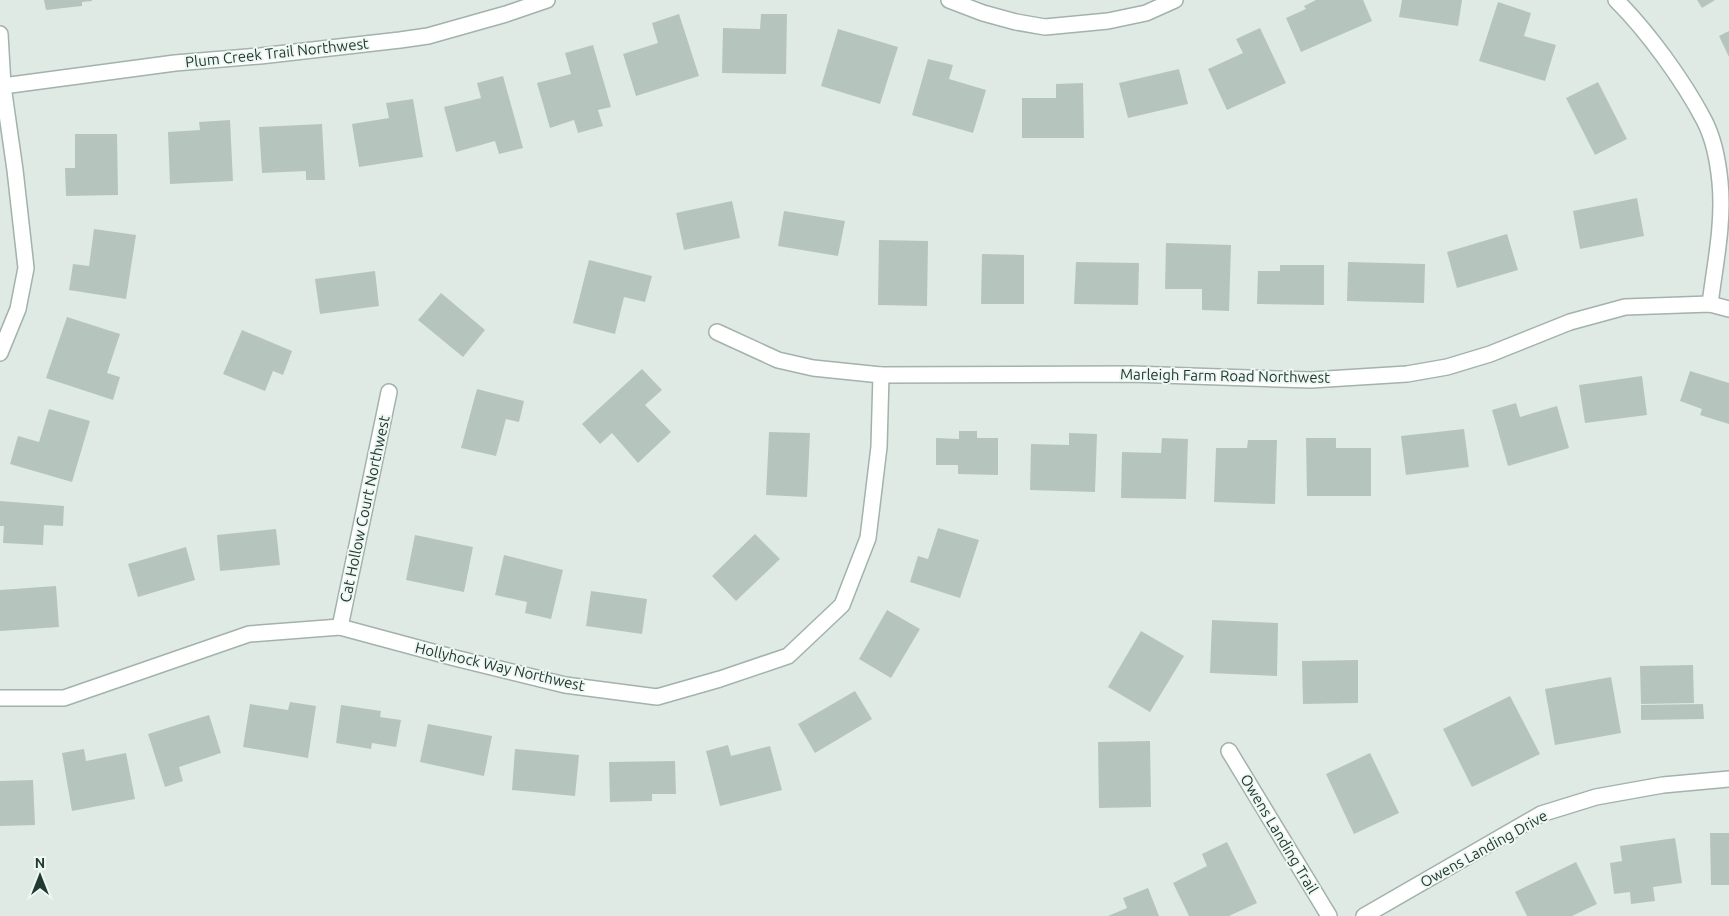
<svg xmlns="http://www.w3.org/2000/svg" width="1729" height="916" viewBox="0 0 1729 916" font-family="Ubuntu,sans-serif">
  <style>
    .building { fill: #b5c5be }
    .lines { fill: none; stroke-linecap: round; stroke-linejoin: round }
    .minor-casing { stroke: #a2b2ac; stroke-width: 18 }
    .minor { stroke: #fff; stroke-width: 15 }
    .labels { text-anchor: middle; stroke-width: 4; stroke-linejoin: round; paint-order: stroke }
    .street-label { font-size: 15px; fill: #203a33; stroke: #eff7f3 }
  </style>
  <rect width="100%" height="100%" fill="#dfeae5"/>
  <g class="building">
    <path d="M44 0H92V1L82 2V6L46 10Z"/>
    <path d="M1316 0H1363L1372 21 1301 52 1286 18 1306 9 1304 6Z"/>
    <path d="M1402 0H1462L1458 26 1399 17Z"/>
    <path d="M1697 0H1715L1702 8Z"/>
    <path d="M1498 2 1531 13 1524 36 1556 45 1545 81 1479 61Z"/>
    <path d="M679 14 699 76 636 96 623 54 658 43 652 23Z"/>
    <path d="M761 14H787L786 74 722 73 723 28 760 29Z"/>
    <path d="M1260 28 1286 83 1227 110 1208 69 1243 53 1236 39Z"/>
    <path d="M838 29 898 47 880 104 821 86Z"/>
    <path d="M1729 31V57L1719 36Z"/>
    <path d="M593 45 611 107 598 110 603 126 578 133 574 120 550 128 537 83 571 74 565 53Z"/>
    <path d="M928 59 953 65 949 79 986 90 973 133 912 115Z"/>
    <path d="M1179 69 1188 104 1128 118 1119 83Z"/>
    <path d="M503 76 523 148 499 154 495 141 456 152 444 107 481 98 477 83Z"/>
    <path d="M1598 82 1627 139 1595 155 1566 98Z"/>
    <path d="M1083 83 1084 138H1022V98H1056V84Z"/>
    <path d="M413 99 423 157 359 167 352 124 389 118 386 103Z"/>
    <path d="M230 120 233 181 170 184 168 132 200 130 199 122Z"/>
    <path d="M322 124 325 180H306V171L262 173 259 127Z"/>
    <path d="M75 134H117L118 195 66 196 65 168H75Z"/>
    <path d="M1637 198 1644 236 1580 249 1573 211Z"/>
    <path d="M732 201 740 238 684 250 676 213Z"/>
    <path d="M784 211 845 221 838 256 778 246Z"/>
    <path d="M94 229 136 235 126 299 69 290 73 264 89 266Z"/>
    <path d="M1507 234 1518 270 1457 288 1447 252Z"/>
    <path d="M879 240 928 241 927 306 878 305Z"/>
    <path d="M1166 243 1231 245 1229 311 1202 310V289H1165Z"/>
    <path d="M982 254 1024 255V304H981Z"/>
    <path d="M589 260 652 276 645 302 624 297 615 334 573 323Z"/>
    <path d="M1076 262 1139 263 1138 305 1074 304Z"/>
    <path d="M1348 262 1425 264 1424 303 1347 301Z"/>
    <path d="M1280 265H1324V305L1257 304 1258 271H1280Z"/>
    <path d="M375 271 379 306 320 314 315 279Z"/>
    <path d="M441 293 485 330 463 357 418 320Z"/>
    <path d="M67 317 120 334 107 373 120 377 113 400 46 378Z"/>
    <path d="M242 330 292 351 283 375 273 371 265 391 223 374Z"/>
    <path d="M642 369 662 390 645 405 671 432 638 463 612 433 600 444 582 424Z"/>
    <path d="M1690 371 1729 383V424L1700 415 1702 409 1680 401Z"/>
    <path d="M1642 376 1647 415 1585 423 1579 385Z"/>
    <path d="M477 389 524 401 519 422 506 419 496 456 461 448Z"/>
    <path d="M1516 403 1520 417 1557 406 1569 448 1508 466 1492 410Z"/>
    <path d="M49 409 90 421 72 482 10 464 18 436 39 442Z"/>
    <path d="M1464 429 1469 467 1406 475 1401 436Z"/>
    <path d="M959 431H977V438H998V475L958 474V465H936V438L959 439Z"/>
    <path d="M769 432 810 433 807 497 766 495Z"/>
    <path d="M1069 433 1097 434 1095 492 1030 490 1031 444 1069 445Z"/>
    <path d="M1162 438 1188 439 1186 499 1121 498 1122 452 1161 453Z"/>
    <path d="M1306 438H1336V448H1371V496H1307Z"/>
    <path d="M1248 440H1277L1275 504 1214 502 1216 448H1247Z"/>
    <path d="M0 501 64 506 63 526 44 525 43 545 3 543 4 526H0Z"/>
    <path d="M938 528 979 540 960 598 910 582 918 556 928 559Z"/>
    <path d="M276 529 280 565 220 571 217 535Z"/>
    <path d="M755 534 780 559 736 601 712 576Z"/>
    <path d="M415 535 473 547 464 592 406 580Z"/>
    <path d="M186 547 195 580 138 597 128 564Z"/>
    <path d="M504 555 563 570 551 619 525 613 527 602 495 595Z"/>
    <path d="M56 586 59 627 0 631V590Z"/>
    <path d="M591 591 647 599 642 634 586 626Z"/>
    <path d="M887 610 920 629 891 678 859 659Z"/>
    <path d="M1212 620 1278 623 1277 676 1210 673Z"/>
    <path d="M1141 631 1184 656 1150 712 1108 687Z"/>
    <path d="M1358 660V703L1303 704 1302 661Z"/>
    <path d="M1693 665 1694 703 1641 704 1640 666Z"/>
    <path d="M1611 677 1621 733 1555 745 1545 689Z"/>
    <path d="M855 691 872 719 815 753 798 724Z"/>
    <path d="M1510 696 1540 754 1472 787 1443 729Z"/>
    <path d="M290 702 316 706 308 758 243 747 250 704 288 710Z"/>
    <path d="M1703 704 1704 719 1641 720V705Z"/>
    <path d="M341 705 381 711 380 717 401 720 396 747 372 743 371 749 336 743Z"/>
    <path d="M209 715 221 753 179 767 183 781 165 787 148 734Z"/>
    <path d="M428 724 492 736 484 776 420 762Z"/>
    <path d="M1150 741 1151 807 1099 808 1098 742Z"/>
    <path d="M728 745 731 756 770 746 782 790 720 806 706 751Z"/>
    <path d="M84 749 86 761 126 753 135 799 72 811 62 753Z"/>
    <path d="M515 749 579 755 575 796 512 790Z"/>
    <path d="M1370 753 1399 813 1354 834 1326 774Z"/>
    <path d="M675 761 676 794H652V801L610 802 609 762Z"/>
    <path d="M33 780 35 825 0 826V781Z"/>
    <path d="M1710 833H1729V885H1711Z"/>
    <path d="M1675 838 1682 883 1653 887 1655 901 1631 904 1630 892 1614 894 1610 863 1622 861 1620 846Z"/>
    <path d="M1227 842 1257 903 1229 916H1189L1173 883 1207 866 1202 854Z"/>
    <path d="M1576 862 1597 904 1572 916H1527L1515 892Z"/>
    <path d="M1148 888 1159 916H1108L1127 908 1123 898Z"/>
  </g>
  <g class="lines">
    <defs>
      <g id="minor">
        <path d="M949 0 983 13 1016 22 1045 27 1108 21 1146 13 1175 0"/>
        <path d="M1616 0C1648 32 1683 80 1704 120 1714 139 1718 161 1720 182 1724 223 1715 264 1710 304"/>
        <path d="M0 34 3 86 15 170 26 268 18 309 0 353"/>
        <path d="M3 86 175 63 260 56 400 40 428 36 506 14 547 0"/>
        <path d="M717 332 778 360 813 368 881 375 1131 374 1311 380 1407 374 1447 367 1490 354 1570 322 1625 307 1710 304 1729 309"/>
        <path d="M340 627 389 392"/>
        <path d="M0 698H64L249 634 340 627 455 658 565 685 657 697 720 679 788 656 842 605 868 538 879 447 881 375"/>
        <path d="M1229 751 1329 916"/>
        <path d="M1364 916 1541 814 1596 797 1663 785 1729 779"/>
      </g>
    </defs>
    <use href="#minor" class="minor-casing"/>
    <use href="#minor" class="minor"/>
  </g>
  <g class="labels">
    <g class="street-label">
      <text transform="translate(277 53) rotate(-6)" y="5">Plum Creek Trail Northwest</text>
      <text transform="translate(1225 376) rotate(1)" y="5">Marleigh Farm Road Northwest</text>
      <text transform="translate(365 509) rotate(-78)" y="5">Cat Hollow Court Northwest</text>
      <text transform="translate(500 667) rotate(13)" y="5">Hollyhock Way Northwest</text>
      <text transform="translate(1279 834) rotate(59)" y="5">Owens Landing Trail</text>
      <text transform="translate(1484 849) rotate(-29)" y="5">Owens Landing Drive</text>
    </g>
  </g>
  <g transform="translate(40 876)" stroke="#eff7f3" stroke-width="4" paint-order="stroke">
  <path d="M0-4L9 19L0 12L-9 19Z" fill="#203a33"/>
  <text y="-8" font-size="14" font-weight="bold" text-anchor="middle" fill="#203a33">N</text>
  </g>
</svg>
